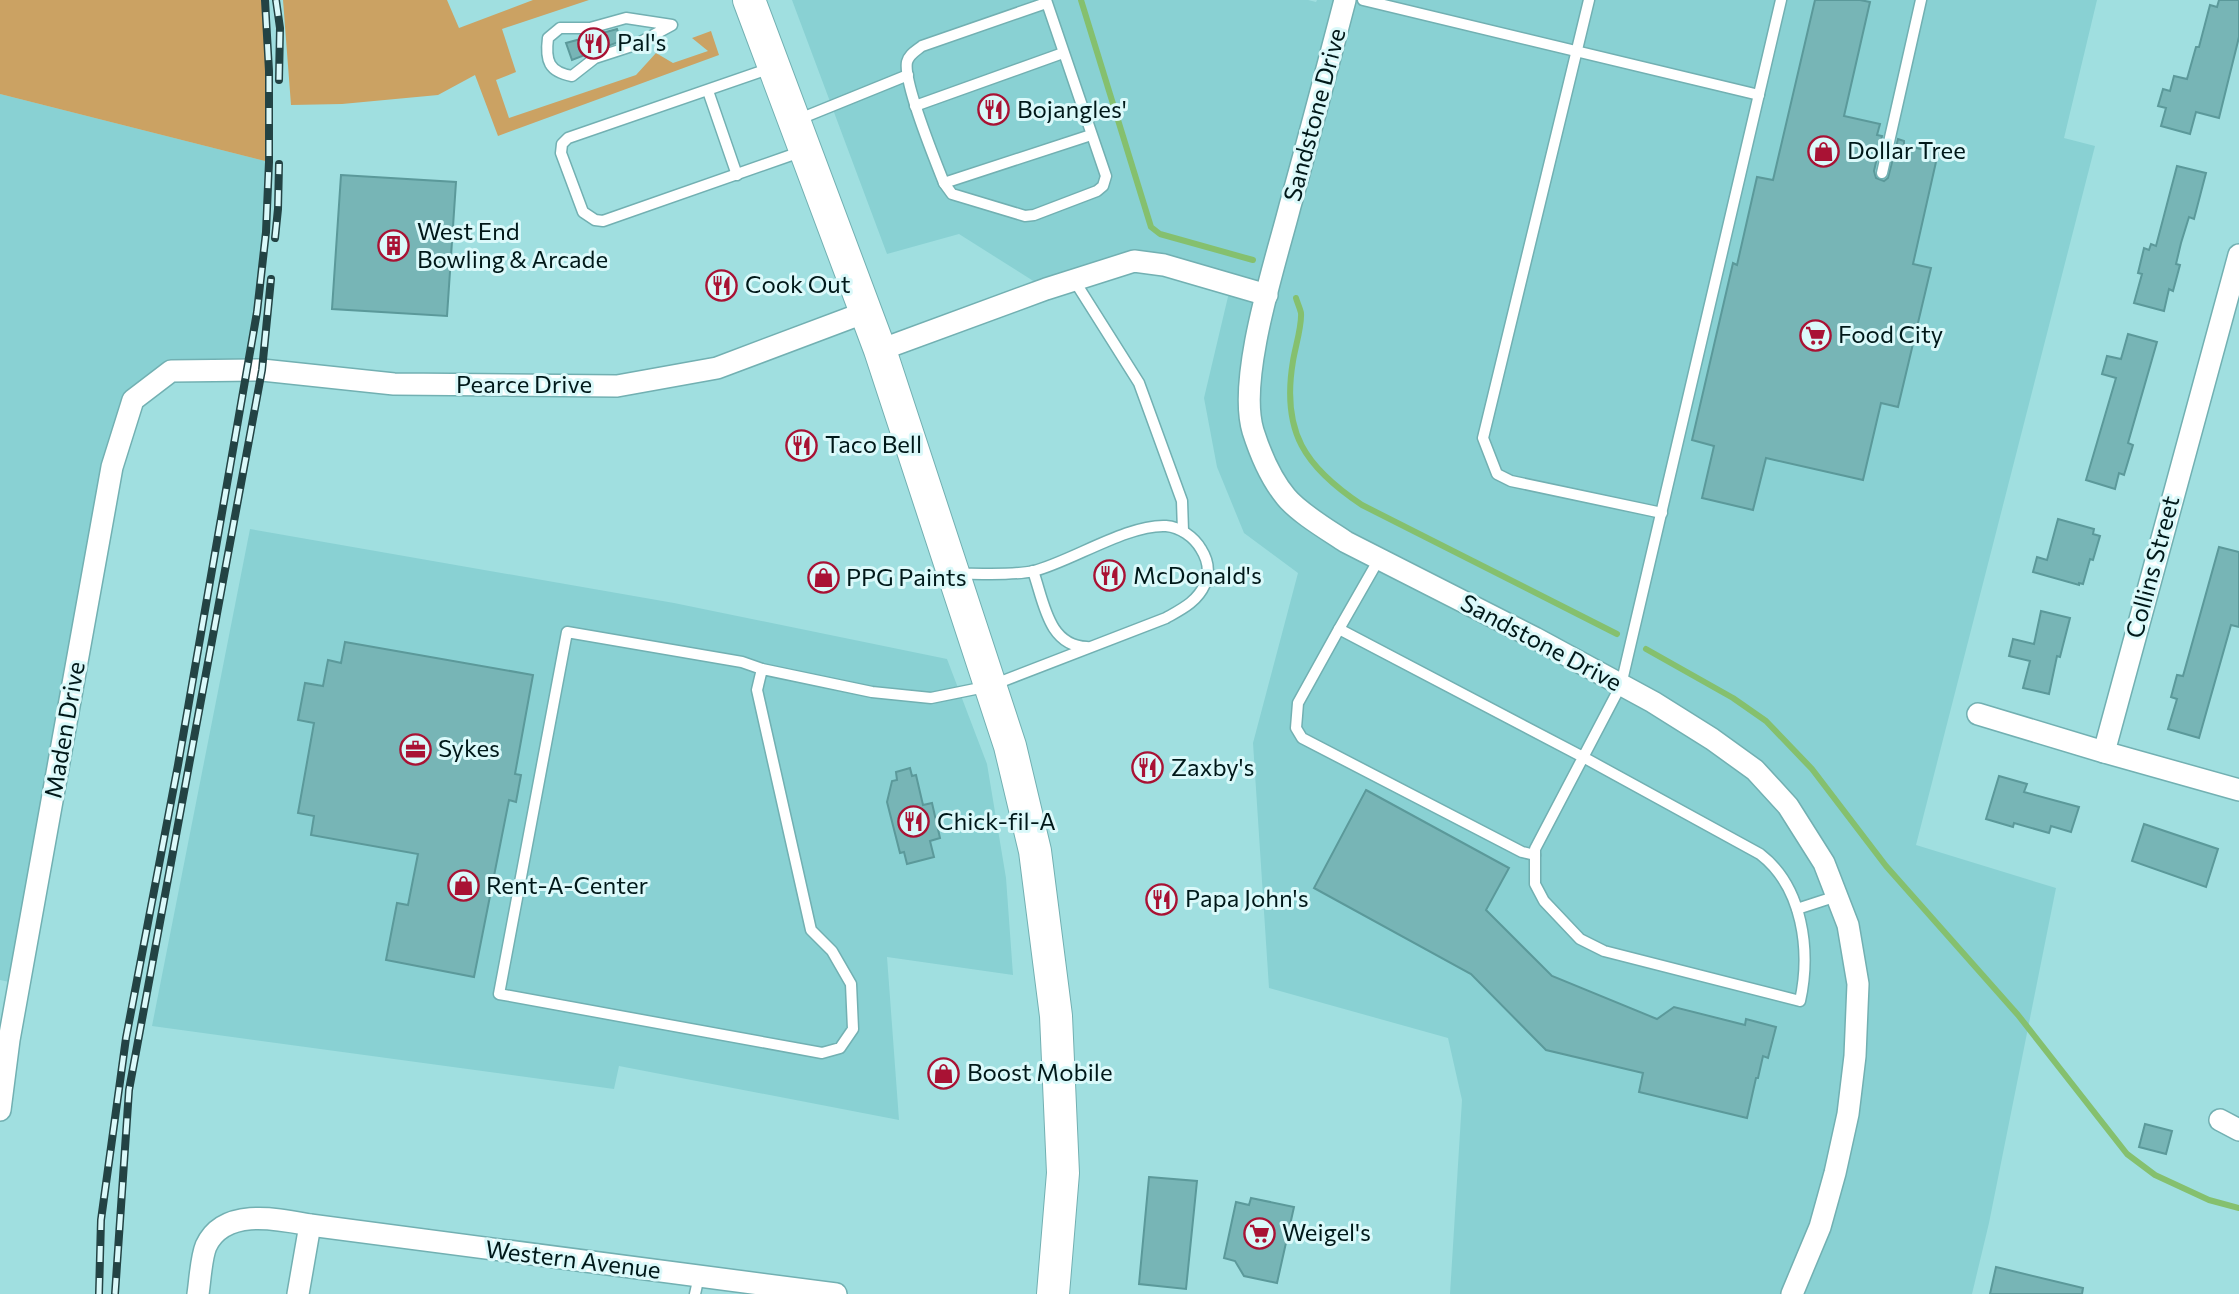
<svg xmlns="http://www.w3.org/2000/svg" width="2239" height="1294" viewBox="0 0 2239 1294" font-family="Commissioner,sans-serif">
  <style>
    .built { fill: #89d1d3 }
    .green { fill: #cba263 }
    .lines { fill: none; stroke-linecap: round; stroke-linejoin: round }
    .stream { stroke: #85c06e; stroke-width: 6 }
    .building { fill: #77b5b6; stroke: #5b999a; stroke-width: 2 }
    .lane-casing { stroke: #72b0b2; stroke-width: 13 }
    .street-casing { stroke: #72b0b2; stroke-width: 24 }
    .primary-casing { stroke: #72b0b2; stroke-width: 34 }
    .lane { stroke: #fff; stroke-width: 10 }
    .street { stroke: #fff; stroke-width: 21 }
    .primary { stroke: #fff; stroke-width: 32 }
    .rail-casing { stroke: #234344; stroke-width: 8 }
    .rail { stroke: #dbf9fa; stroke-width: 5; stroke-dasharray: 16; stroke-linecap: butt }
    .labels { text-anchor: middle; stroke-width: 6; stroke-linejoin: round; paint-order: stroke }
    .poi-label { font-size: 24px; fill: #001819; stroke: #dbf9fa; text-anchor: start }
    .street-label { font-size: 24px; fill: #001819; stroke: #dbf9fa }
  </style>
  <rect width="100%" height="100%" fill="#a0dfe0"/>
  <g class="built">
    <path d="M792 0H1308L1316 2 1317 0H2097L2064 138 2095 146 1916 845 2056 888 1989 1223 1972 1294H1450L1462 1100 1448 1038 1269 988 1253 743 1298 573 1244 533 1217 467 1204 398 1231 284 1164 265 1046 289 959 234 887 254Z"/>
    <path d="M0 94 269 162 266 232 257 312 247 370 171 371 133 400 19 984 0 980Z"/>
    <path d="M250 529 674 603 947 659 987 764 1006 878 1013 975 887 957 899 1120 619 1066 614 1089 152 1026Z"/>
  </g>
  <g class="green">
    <path d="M0 0H265L269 71V162L0 94Z"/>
    <path d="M283 0H447L459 28 533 0H589L502 29 516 72 496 80 509 118 636 75 656 53 673 63 708 51 692 38 711 31 719 55 498 136 475 75 438 95 342 104 291 105Z"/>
  </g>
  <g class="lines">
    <g class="stream">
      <path d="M1081 0 1151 227 1160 234 1253 260"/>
      <path d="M1296 298C1297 302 1300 308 1301 313 1302 326 1295 348 1293 361 1281 432 1305 467 1362 505L1617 634"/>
      <path d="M1646 649 1733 698 1766 721 1812 769 1886 866 2018 1015 2127 1154 2155 1175 2209 1200 2239 1208"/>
    </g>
  </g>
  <g class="building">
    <path d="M1815 0H1860L1870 2 1844 116 1880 124 1877 135 1882 136 1874 171 1876 178 1884 181 1888 178 1898 139 1904 141V145L1938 153 1913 264 1931 268 1898 407 1881 403 1863 480 1766 458 1753 510 1702 498 1714 446 1692 440 1733 263 1737 265 1757 177 1773 180Z"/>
    <path d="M2219 0H2239V37L2219 118 2196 112 2190 134 2161 126 2166 108 2158 106 2163 89 2170 91 2174 76 2187 79 2196 47H2199L2210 5 2217 7Z"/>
    <path d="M617 29 621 41 572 60 566 43Z"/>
    <path d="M2177 166 2206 173 2194 219 2189 217 2181 243 2176 264 2180 265 2173 291 2169 289 2164 311 2134 303 2142 274 2138 273 2144 248 2149 250 2151 244 2156 246Z"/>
    <path d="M341 175 456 182 447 316 332 309Z"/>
    <path d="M2128 334 2157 342 2128 443 2133 445 2124 475 2119 473 2115 489 2086 480 2116 378 2102 374 2107 356 2121 359Z"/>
    <path d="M2058 519 2094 529 2093 534 2100 536 2093 560 2090 559 2083 584 2079 583V585L2033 572 2037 557 2047 560Z"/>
    <path d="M2219 547 2239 552V627L2231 625 2199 738 2168 729 2177 699 2171 697 2177 675 2183 676Z"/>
    <path d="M2041 611 2070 618 2060 657 2057 656 2049 694 2023 688 2030 661 2009 656 2013 639 2034 644Z"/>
    <path d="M345 642 533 675 515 774 521 775 516 802 509 800 474 977 386 960 397 903 408 905 418 854 311 835 314 816 298 813 314 723 298 720 305 683 323 686 328 660 341 663Z"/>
    <path d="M910 768 912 776 916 775 923 805 932 803 940 838 930 841 934 857 907 864 904 852 900 853 887 802 892 781 897 780 896 772Z"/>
    <path d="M1999 776 2027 784 2024 792 2079 807 2071 832 2051 826 2049 833 2014 823 2013 827 1986 819Z"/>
    <path d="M1366 790 1509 868 1486 910 1552 976 1657 1019 1674 1007 1745 1025 1746 1019 1776 1027 1768 1058 1763 1056 1758 1078H1756L1747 1118 1639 1092 1643 1073 1546 1050 1471 974 1314 888Z"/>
    <path d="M2144 824 2218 849 2206 887 2132 861Z"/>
    <path d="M2145 1124 2172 1131 2166 1154 2139 1147Z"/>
    <path d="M1149 1177 1197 1181 1186 1289 1139 1284Z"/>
    <path d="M1251 1198 1294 1207 1277 1283 1244 1276 1235 1261 1224 1258 1236 1202 1249 1205Z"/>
    <path d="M1996 1267 2083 1288 2082 1294H1990Z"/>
  </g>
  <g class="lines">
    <defs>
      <g id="lane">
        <path d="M1046 0 1106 176 1103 186 1097 191 1034 215 1025 216 952 194 944 183C935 160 903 82 907 62 909 54 916 51 922 46L1046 3"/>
        <path d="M1363 0 1759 95"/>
        <path d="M1589 0 1483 438 1497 474 1511 481 1662 513"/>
        <path d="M626 18 672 25 635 45 595 58 572 76C549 72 545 61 548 38L560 28H590Z"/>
        <path d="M771 68 568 138 562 144 561 153 583 212 595 220 603 221 803 151"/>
        <path d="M708 91 737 175"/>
        <path d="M915 106 1063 53"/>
        <path d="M797 120 908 75"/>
        <path d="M1882 173 1921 0"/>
        <path d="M944 183 1091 135"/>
        <path d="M1074 280 1139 383 1182 501 1183 531"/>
        <path d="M1379 559 1339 629 1583 757 1760 854C1803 887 1811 951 1800 1001L1604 951 1580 939 1544 901 1535 884V849L1621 685 1781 0"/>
        <path d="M1033 571C1044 602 1048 646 1087 647"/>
        <path d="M1339 629 1298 703 1296 728 1302 738 1522 852 1535 855"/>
        <path d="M762 669 757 690 811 930 832 951 851 984 853 1029 840 1048 822 1053 499 994 567 632 742 662 762 669 872 692 931 698 990 686 1166 618C1182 609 1197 602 1205 584 1210 572 1208 560 1201 549 1194 537 1180 527 1166 526 1128 524 1072 561 1034 571 1010 576 982 573 958 574"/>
        <path d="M1797 909 1837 896"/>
        <path d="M695 1294 699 1276"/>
      </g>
      <g id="street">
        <path d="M1345 0C1327 69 1309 138 1290 206 1276 261 1237 378 1253 431 1260 453 1271 479 1286 497 1299 513 1328 530 1346 542L1535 638 1653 702 1712 739 1755 770 1788 806 1824 863 1848 925 1858 984 1855 1056 1848 1114 1835 1173 1820 1227 1792 1294"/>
        <path d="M880 350 1046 289 1134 261 1164 265 1267 295"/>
        <path d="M1978 714 2104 752 2239 255"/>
        <path d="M2104 752 2239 790"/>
        <path d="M0 1110 9 1040 112 467 133 400 171 371 262 370 394 384 617 386 717 368 866 312"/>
        <path d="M2220 1120 2239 1130"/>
        <path d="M198 1294C200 1281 201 1258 206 1246 224 1207 278 1219 310 1225L836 1294"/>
        <path d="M298 1294 310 1225"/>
      </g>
      <path id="primary" d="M749 0 880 350 1010 746 1035 851 1056 1016 1063 1173 1053 1294"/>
    </defs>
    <use href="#lane" class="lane-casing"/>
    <use href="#street" class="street-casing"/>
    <use href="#primary" class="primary-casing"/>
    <use href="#lane" class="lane"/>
    <use href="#street" class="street"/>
    <use href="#primary" class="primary"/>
    <defs>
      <g id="rail">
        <path d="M276 0 280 28 279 80"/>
        <path d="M275 238 278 209 279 164"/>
        <path d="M99 1294 101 1220 126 1038 178 765 257 312 266 232 269 162V71L265 0"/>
        <path d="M115 1294 129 1090 262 370 271 279"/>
      </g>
    </defs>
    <use href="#rail" class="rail-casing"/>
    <use href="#rail" class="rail"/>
  </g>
  <defs>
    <symbol id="restaurant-ring" viewBox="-11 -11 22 22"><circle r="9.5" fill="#dbf9fa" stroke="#a91234" stroke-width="1.5"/><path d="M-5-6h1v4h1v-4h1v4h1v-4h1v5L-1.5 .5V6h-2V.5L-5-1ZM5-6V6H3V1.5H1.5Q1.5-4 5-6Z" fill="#a91234"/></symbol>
    <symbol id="shop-ring" viewBox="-11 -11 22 22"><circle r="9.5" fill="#dbf9fa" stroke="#a91234" stroke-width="1.5"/><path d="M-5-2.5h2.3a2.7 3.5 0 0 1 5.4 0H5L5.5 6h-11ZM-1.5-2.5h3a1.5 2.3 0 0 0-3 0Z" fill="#a91234"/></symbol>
    <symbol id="building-ring" viewBox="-11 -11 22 22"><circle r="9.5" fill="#dbf9fa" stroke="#a91234" stroke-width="1.5"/><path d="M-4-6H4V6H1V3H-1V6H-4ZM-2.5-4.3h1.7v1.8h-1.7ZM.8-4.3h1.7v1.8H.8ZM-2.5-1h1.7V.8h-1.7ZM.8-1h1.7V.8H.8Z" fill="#a91234"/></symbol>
    <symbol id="supermarket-ring" viewBox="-11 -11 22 22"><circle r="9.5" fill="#dbf9fa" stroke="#a91234" stroke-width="1.5"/><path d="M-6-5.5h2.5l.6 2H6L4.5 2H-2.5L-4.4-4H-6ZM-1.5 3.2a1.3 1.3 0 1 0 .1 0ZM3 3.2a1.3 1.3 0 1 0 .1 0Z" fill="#a91234"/></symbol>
    <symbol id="office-ring" viewBox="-11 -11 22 22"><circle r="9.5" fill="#dbf9fa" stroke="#a91234" stroke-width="1.5"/><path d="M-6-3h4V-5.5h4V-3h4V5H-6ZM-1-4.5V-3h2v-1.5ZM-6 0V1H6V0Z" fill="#a91234"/></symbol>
  </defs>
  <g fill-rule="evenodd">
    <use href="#restaurant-ring" x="576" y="26" width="35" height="35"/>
    <use href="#restaurant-ring" x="976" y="92" width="35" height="35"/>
    <use href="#shop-ring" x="1806" y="134" width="35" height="35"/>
    <use href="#building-ring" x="376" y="228" width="35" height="35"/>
    <use href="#restaurant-ring" x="704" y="268" width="35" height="35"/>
    <use href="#supermarket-ring" x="1798" y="318" width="35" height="35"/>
    <use href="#restaurant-ring" x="784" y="428" width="35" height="35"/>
    <use href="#restaurant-ring" x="1092" y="558" width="35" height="35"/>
    <use href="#shop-ring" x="806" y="560" width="35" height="35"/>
    <use href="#office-ring" x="398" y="732" width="35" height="35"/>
    <use href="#restaurant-ring" x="1130" y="750" width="35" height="35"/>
    <use href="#restaurant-ring" x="896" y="804" width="35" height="35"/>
    <use href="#shop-ring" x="446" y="868" width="35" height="35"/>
    <use href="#restaurant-ring" x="1144" y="882" width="35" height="35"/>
    <use href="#shop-ring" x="926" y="1056" width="35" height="35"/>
    <use href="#supermarket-ring" x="1242" y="1216" width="35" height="35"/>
  </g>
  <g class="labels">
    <g class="poi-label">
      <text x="617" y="51">Pal's</text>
      <text x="1017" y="118">Bojangles'</text>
      <text x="1847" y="159">Dollar Tree</text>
      <text x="417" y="240">West End<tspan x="417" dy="28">Bowling &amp; Arcade</tspan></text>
      <text x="745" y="293">Cook Out</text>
      <text x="1838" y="343">Food City</text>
      <text x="825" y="453">Taco Bell</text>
      <text x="1133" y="584">McDonald's</text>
      <text x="846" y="586">PPG Paints</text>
      <text x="438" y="757">Sykes</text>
      <text x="1171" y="776">Zaxby's</text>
      <text x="937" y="830">Chick-fil-A</text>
      <text x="486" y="894">Rent-A-Center</text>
      <text x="1185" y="907">Papa John's</text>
      <text x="967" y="1081">Boost Mobile</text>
      <text x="1282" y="1241">Weigel's</text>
    </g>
    <g class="street-label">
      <text transform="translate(1315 115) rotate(-75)" y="8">Sandstone Drive</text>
      <text x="524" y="393">Pearce Drive</text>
      <text transform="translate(2153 567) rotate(-75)" y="8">Collins Street</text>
      <text transform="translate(1541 643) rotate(28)" y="8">Sandstone Drive</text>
      <text transform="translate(65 730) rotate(-80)" y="8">Maden Drive</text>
      <text transform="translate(573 1260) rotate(7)" y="8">Western Avenue</text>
    </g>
  </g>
</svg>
